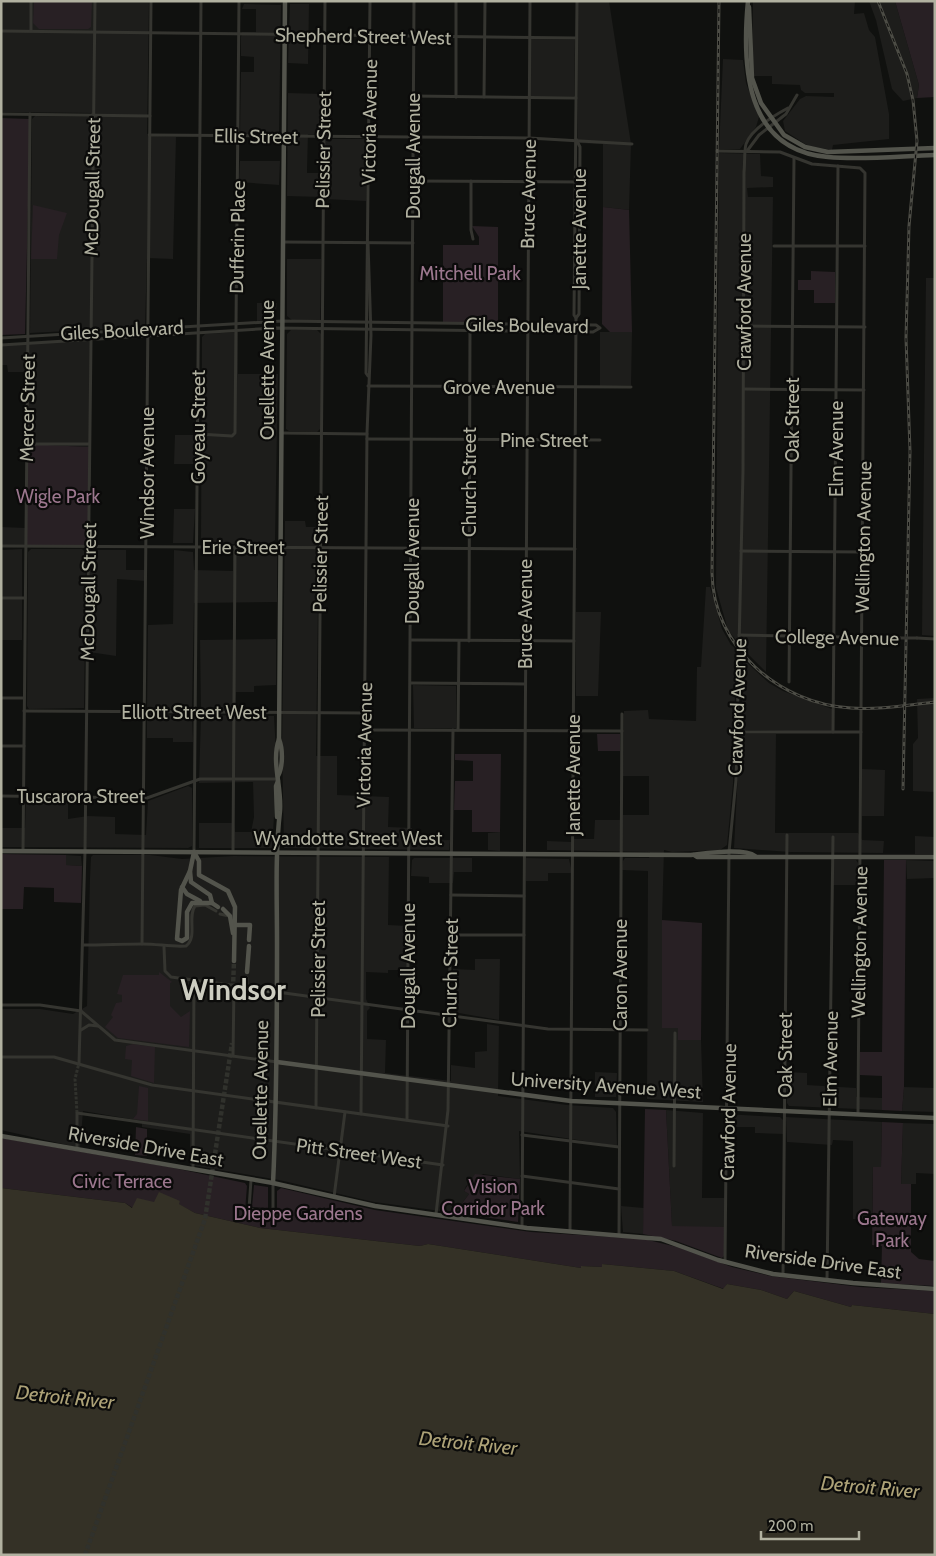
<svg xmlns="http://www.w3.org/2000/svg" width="936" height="1556" viewBox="0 0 936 1556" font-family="Cabin,sans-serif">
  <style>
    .built { fill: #1d1d1b }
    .green { fill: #282024 }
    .water { fill: #343126 }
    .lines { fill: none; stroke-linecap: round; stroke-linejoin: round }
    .minor-tunnel { stroke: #30312c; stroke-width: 3; stroke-dasharray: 3 1.5; stroke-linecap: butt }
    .major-tunnel { stroke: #30312c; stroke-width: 4.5; stroke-dasharray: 4.5 2; stroke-linecap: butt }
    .minor { stroke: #353530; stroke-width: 3 }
    .major { stroke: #53544c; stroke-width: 4.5 }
    .rail-casing { stroke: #4c4c45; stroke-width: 3 }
    .rail { stroke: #0b0b0a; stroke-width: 1; stroke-dasharray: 4; stroke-linecap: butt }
    .minor-bridge { stroke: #353530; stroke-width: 3 }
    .labels { text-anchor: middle; stroke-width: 4.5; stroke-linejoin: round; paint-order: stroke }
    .street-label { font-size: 19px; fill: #b1b1a0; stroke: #0b0b0a }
    .park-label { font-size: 19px; fill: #9c778e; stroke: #0b0b0a }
    .water-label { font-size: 20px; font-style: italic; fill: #ada277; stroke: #0b0b0a }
    .town-label { font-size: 29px; font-weight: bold; fill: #cdcdc1; stroke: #0b0b0a }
  </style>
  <rect width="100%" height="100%" fill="#10110f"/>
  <g class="built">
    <path d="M1 1H149L147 136 176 137 173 259 147 258 145 327 30 333 32 119 35 116 90 117 91 113 1 112Z"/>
    <path d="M577 1H609L631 144 629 210 603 207V144L578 143Z"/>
    <path d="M753 1H855L854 14 864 13 869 30 875 37 889 114V139L833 145 832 150 808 146 785 131 783 121 800 99 806 96 834 97V93H805L801 90 800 85 772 84V76H754L752 58Z"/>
    <path d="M869 1H895L919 85 917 98 903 101 892 89 876 20Z"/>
    <path d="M244 4 281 5 279 133 276 136 243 134 240 132 241 72H254V57L241 56V37L242 32H256V9H242Z"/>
    <path d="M290 4H309L308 64 288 63Z"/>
    <path d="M531 39 575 40 574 96H531Z"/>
    <path d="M723 59 743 60 746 83 759 117 756 127 740 149H719Z"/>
    <path d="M288 93 322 94V134H308L307 170V173H322L321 197 287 196Z"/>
    <path d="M325 139H367L366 201 325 199Z"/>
    <path d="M719 153 760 154 761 176 773 177V187L747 188 748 197H773L766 672 744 650 728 630 716 588Z"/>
    <path d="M240 161H280L279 185 239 182Z"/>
    <path d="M287 259H321L320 321 292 320 287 316Z"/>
    <path d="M926 278H935V636L922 635Z"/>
    <path d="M257 303H277L275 318 257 321Z"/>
    <path d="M291 330H317L321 334 320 429 317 432 289 431 286 429 287 334Z"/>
    <path d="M238 332V374H278L275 540 269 544H203L201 541 202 337 205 334Z"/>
    <path d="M600 332H632L631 385 600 386Z"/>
    <path d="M90 339 89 447 27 444V372H8L7 365H1V345Z"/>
    <path d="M175 435H196L195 464H174Z"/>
    <path d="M174 509H195L193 543H173Z"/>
    <path d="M285 521H305L306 527H319L316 756H337V795L389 797 388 827 412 828 413 841 450 840 449 850 284 848 282 745Z"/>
    <path d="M1 527 26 528V546H1Z"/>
    <path d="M22 549V640H1V550Z"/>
    <path d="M31 549H82L86 553 84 708 29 709 27 706 28 552Z"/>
    <path d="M93 550H126V570H145V581L117 579 116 656 89 652 90 552Z"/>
    <path d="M174 550 193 552 194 570 233 571V551H273L277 556V602L194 603 192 709 147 710 148 625 173 624Z"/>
    <path d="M706 587H710L722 629 731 645 736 649 733 784 727 845 720 850 672 852 664 850 662 920V1028L679 1027 678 1040H701L703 1102 647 1099 648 871 622 870 623 861 625 858H649L650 852 547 850V841L572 842V839H594L595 820H623V815H649V776H623L624 711 648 710 649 719 696 721 697 667H701Z"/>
    <path d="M576 612H601L598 696H576Z"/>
    <path d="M276 639V685L254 686V692H236L235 711 201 709 200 640Z"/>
    <path d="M743 659 769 683 783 691 832 709V732L741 730Z"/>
    <path d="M413 685 456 686V728H414Z"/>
    <path d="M935 698V792L913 791V744L918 738 917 699Z"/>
    <path d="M147 714 192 715 193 742H173V738H147Z"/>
    <path d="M201 715 274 716 277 770 272 848H199V823H234L235 832H251L254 817 253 782 199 783Z"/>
    <path d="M740 734H776L775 833H858L862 840 884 841 883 853 790 852 734 848Z"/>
    <path d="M862 769 885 770 884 816H862Z"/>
    <path d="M188 786 192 788V846L188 848 1 847V828H25L26 798 68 799V819L88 816 115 817V834L146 835 148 801Z"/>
    <path d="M500 832V851L488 850V833Z"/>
    <path d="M915 836 935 837V854H915Z"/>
    <path d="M66 855 81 856 82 866 65 865Z"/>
    <path d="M93 855H150L182 859 234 856 389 857 388 925 408 926 407 970H388V973L366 972V999L370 1008 367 1011V1039L386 1040 385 1073 451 1081V1065L475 1068V1052L487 1051V1024L499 1026 498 1096 567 1105 613 1108 616 1112 617 1146 519 1131 520 1179 483 1174 466 1186 464 1191 469 1194 455 1213 374 1202 279 1180 190 1165V1134L142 1127V1121L83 1111 80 1148 1 1130V1009H40L73 1014 87 1006 90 878 91 857Z"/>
    <path d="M414 858H472V872H454L453 883H429V877L411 876 412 860Z"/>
    <path d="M526 858 569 859 572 873H548V881H526Z"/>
    <path d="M834 860H856L858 863V885H833Z"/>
    <path d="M906 860 935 861V878L907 879Z"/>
    <path d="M475 959H500L499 1020 453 1012V969L475 970Z"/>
    <path d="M595 1072 617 1073 616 1097H595Z"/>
    <path d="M787 1072 807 1073V1085L856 1088V1097L882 1098V1110L789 1106 787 1103Z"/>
    <path d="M904 1087 935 1088V1112L902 1111Z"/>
    <path d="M666 1110 703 1113 702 1198H725V1227H672Z"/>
    <path d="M725 1114 780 1117 783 1120V1134L755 1133V1127H724Z"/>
    <path d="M786 1117 882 1122 881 1167H873L872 1220 853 1219V1141L833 1140 832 1145 787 1142Z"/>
    <path d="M903 1123 935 1124V1174L916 1173V1184H901Z"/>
    <path d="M621 1206 644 1208 643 1234 623 1232Z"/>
  </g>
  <g class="green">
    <path d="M34 1H92L91 27 88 29H39L33 23Z"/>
    <path d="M895 1H935V97L917 98 919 85Z"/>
    <path d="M1 118 30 119 25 334 1 335Z"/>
    <path d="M33 205 67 213 59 235 57 259H31Z"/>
    <path d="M603 207 629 210 632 332H610L602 324Z"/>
    <path d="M472 226 498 227V323L443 322V245H479V237Z"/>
    <path d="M811 271 835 272V303H814V290H798V280H811Z"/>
    <path d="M27 444 89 447 88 547 26 546Z"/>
    <path d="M597 734H620V751H598Z"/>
    <path d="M455 754H501L500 832H472V810H454L455 781H473V761L455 760Z"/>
    <path d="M1 854 66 855V865L82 866 81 903 54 902V888L24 887 23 909H2Z"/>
    <path d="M884 860H906L904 1087 902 1111 882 1110V1076L860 1075V1052H882Z"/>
    <path d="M662 920 702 923 701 1040H678V1028H662Z"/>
    <path d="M159 972 172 982 170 983V1006L181 1017 190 1011 189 1047 118 1038 105 1027 113 1017 111 1015 116 1003 122 1002V995L117 994 123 975H159Z"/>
    <path d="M133 1044 155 1047 154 1083 131 1076 132 1060 125 1059 126 1046Z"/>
    <path d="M139 1086 148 1088V1121L133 1119 137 1114Z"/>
    <path d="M645 1109 666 1110 672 1226 725 1227 724 1256 722 1258 676 1241 643 1234Z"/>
    <path d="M882 1122 903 1123 901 1184H911V1252L919 1259 935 1261V1286L881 1283 882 1246 872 1245 873 1167H881Z"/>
    <path d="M136 1127 147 1129V1156L135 1155Z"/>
    <path d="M1 1138 169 1167 245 1183 247 1186 245 1211 277 1214V1191L281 1188 375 1210 531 1232 644 1239 677 1247 732 1267 770 1276 860 1287 935 1291V1314L852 1305 851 1307 794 1291 787 1299 761 1290 727 1284 724 1289 674 1271 602 1264V1267L581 1266V1268L428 1244 420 1246 260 1228 195 1213 178 1204 180 1201 154 1202 133 1208 125 1203 1 1188Z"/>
    <path d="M475 1174 520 1179 518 1222 455 1213 469 1194 464 1191Z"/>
    <path d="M254 1185 268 1187V1208L252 1207Z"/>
  </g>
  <path class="water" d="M1 1188 125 1203 132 1208 137 1198 154 1202 159 1192 180 1201 179 1204 195 1213 260 1228 420 1246 428 1244 581 1268V1266L602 1267V1264L674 1271 723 1289 727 1284 761 1290 787 1299 794 1291 851 1307 852 1305 935 1314V1555H1Z"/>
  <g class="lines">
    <path class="minor-tunnel" d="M77 1113 75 1079 79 1063"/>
    <g class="major-tunnel">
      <path d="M233 988 234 961"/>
      <path d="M85 1555 205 1219 232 1043"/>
    </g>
    <g class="minor">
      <path d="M1 31 576 38"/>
      <path d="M31 31V1"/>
      <path d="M414 96 576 98"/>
      <path d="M456 97V1"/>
      <path d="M484 97 485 1"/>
      <path d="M1 114 150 116"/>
      <path d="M149 135 529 138 632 144"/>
      <path d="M717 151 780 152 812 164 860 168 865 173 858 1114"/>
      <path d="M747 151 759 135 786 114 797 95"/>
      <path d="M413 181 580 182"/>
      <path d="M471 181V230L473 239"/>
      <path d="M283 242 413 243"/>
      <path d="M774 246H865"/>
      <path d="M576 318 574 315 577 1"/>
      <path d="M744 326 865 327"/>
      <path d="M1 338 282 321 596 325 600 328 593 332 276 328 1 345"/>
      <path d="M368 376 366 373 370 1"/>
      <path d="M368 386 631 387"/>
      <path d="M744 389 864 390"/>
      <path d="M281 433 367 434"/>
      <path d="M198 434 232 436 235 433 239 1"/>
      <path d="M367 439 600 440"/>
      <path d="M27 444H89"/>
      <path d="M1 546 575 549"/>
      <path d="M741 551 863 552"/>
      <path d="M1 598H25"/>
      <path d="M739 635 900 638"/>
      <path d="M917 638 935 639"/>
      <path d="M411 640 574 641"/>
      <path d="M469 641 470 324"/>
      <path d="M789 682 794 158"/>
      <path d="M411 683 525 684"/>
      <path d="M1 698H24"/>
      <path d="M24 711 365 713"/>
      <path d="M365 730 622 731"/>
      <path d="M458 730 459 641"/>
      <path d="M737 732H861"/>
      <path d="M833 732 838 166"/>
      <path d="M1 746H24"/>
      <path d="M1 796 147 798 200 779H278"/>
      <path d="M23 851 30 114"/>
      <path d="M194 852 201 1"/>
      <path d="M233 852 235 547"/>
      <path d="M451 895 524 896"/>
      <path d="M220 914 229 916"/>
      <path d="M450 935H524"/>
      <path d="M142 944 151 1"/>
      <path d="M83 945C103 945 123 944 143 944 158 944 171 947 186 946 198 937 187 917 195 906L205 905 216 911"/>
      <path d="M164 947 165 971 171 977 246 987"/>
      <path d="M277 992 548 1029 647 1030"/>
      <path d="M1 1005H40L81 1011 115 1040 277 1062"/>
      <path d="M81 1030 89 1025 98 1026"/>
      <path d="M233 1056 234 986"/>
      <path d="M1 1057H54L152 1085 448 1126"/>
      <path d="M79 1063 85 851 95 1"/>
      <path d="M316 1108 325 1"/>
      <path d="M361 1114 367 433 371 335 368 243"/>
      <path d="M407 1120 414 1"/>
      <path d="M522 1135 619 1147"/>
      <path d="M77 1149V1113L443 1165"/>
      <path d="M674 1166 675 1033"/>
      <path d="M193 1168 194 980"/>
      <path d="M522 1176 619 1189"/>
      <path d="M251 1180 249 1209 273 1212V1183"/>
      <path d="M334 1197 345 1112"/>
      <path d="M436 1214 448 1110 453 730"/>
      <path d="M522 1227 530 1"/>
      <path d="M570 1231 576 318 579 314 580 147 576 139"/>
      <path d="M619 1235 622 714"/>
      <path d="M725 1262 729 852 736 780 743 471 744 172C745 164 744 152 746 144 751 129 775 115 788 108"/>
      <path d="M783 1275 787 835"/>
      <path d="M827 1280 833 837"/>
    </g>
    <g class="major">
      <path d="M748 1C742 64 744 150 828 157 863 160 900 156 935 155"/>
      <path d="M749 7 752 78 761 103 784 135 805 147 828 152 935 148"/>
      <path d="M278 776C283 767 283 749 279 739"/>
      <path d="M277 817 276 786 278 781"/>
      <path d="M1 851 691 855C704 853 745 848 755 856"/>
      <path d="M194 852 199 861V875L228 891 235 907 234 961"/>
      <path d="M194 852 190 871 191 882 210 895 212 903"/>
      <path d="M694 855 697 857H935"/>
      <path d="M190 871 181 890 177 939 182 941 187 938V912L192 903H212L218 907"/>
      <path d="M182 887 187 894 200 901"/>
      <path d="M223 909 230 916 233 933"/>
      <path d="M236 925H250L249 940"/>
      <path d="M247 972 249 946"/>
      <path d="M246 978V987L277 992"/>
      <path d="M277 1062 571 1101 935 1118"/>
      <path d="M1 1136 273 1183 375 1206 527 1228 661 1239 718 1260 773 1274 853 1283 935 1289"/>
      <path d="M273 1183C277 1103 277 1023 277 943 277 899 275 854 280 811 282 787 271 762 279 739L285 1"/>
    </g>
    <defs>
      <g id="rail">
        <path d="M719 1 712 573C713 647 779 704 851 708 879 710 907 705 935 702"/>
        <path d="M878 1 907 74 913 100 917 141 909 226 906 338 910 451 903 789"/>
      </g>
    </defs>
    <use href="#rail" class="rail-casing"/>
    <use href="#rail" class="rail"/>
    <path class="minor-bridge" d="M900 638H917"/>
  </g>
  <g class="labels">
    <g class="street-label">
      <text transform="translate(363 36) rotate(1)" y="7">Shepherd Street West</text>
      <text transform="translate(369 122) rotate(-89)" y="7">Victoria Avenue</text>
      <text transform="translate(256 136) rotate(1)" y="7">Ellis Street</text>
      <text transform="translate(323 150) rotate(-89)" y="7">Pelissier Street</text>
      <text transform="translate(413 156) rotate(-90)" y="7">Dougall Avenue</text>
      <text transform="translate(92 187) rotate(-89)" y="7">McDougall Street</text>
      <text transform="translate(528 194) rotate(-89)" y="7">Bruce Avenue</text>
      <text transform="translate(579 229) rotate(-90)" y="7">Janette Avenue</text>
      <text transform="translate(237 237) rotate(-89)" y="7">Dufferin Place</text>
      <text transform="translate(744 302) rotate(-90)" y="7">Crawford Avenue</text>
      <text transform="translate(527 325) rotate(1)" y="7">Giles Boulevard</text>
      <text transform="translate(122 330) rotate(-3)" y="7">Giles Boulevard</text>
      <text transform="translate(267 370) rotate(-90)" y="7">Ouellette Avenue</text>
      <text x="499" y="394">Grove Avenue</text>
      <text transform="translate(27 408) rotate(-89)" y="7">Mercer Street</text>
      <text transform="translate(792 420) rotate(-90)" y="7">Oak Street</text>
      <text transform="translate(198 427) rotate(-90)" y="7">Goyeau Street</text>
      <text x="544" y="447">Pine Street</text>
      <text transform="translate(836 449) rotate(-90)" y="7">Elm Avenue</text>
      <text transform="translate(147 473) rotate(-90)" y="7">Windsor Avenue</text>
      <text transform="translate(469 482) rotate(-90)" y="7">Church Street</text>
      <text transform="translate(863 537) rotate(-89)" y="7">Wellington Avenue</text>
      <text x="243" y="554">Erie Street</text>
      <text transform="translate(320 554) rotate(-89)" y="7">Pelissier Street</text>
      <text transform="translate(412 561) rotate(-90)" y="7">Dougall Avenue</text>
      <text transform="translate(88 592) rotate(-89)" y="7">McDougall Street</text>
      <text transform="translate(525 614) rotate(-90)" y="7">Bruce Avenue</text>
      <text transform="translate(837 637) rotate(1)" y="7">College Avenue</text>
      <text transform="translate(737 707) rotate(-88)" y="7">Crawford Avenue</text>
      <text x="194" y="719">Elliott Street West</text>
      <text transform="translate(364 745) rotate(-89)" y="7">Victoria Avenue</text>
      <text transform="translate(573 775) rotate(-90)" y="7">Janette Avenue</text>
      <text x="81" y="803">Tuscarora Street</text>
      <text x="348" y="845">Wyandotte Street West</text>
      <text transform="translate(859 942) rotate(-89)" y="7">Wellington Avenue</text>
      <text transform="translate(318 959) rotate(-90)" y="7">Pelissier Street</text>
      <text transform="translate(408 966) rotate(-90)" y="7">Dougall Avenue</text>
      <text transform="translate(450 973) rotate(-89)" y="7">Church Street</text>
      <text transform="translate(620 975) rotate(-90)" y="7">Caron Avenue</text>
      <text transform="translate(785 1055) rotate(-90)" y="7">Oak Street</text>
      <text transform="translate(830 1059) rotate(-89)" y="7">Elm Avenue</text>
      <text transform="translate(606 1085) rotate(4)" y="7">University Avenue West</text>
      <text transform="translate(260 1090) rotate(-89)" y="7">Ouellette Avenue</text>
      <text transform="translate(728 1112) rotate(-89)" y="7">Crawford Avenue</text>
      <text transform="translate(146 1146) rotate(10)" y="7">Riverside Drive East</text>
      <text transform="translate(359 1153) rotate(8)" y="7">Pitt Street West</text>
      <text transform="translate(823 1261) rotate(8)" y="7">Riverside Drive East</text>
    </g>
    <g class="park-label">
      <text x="470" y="280">Mitchell Park</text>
      <text x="58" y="503">Wigle Park</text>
      <text x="122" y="1188">Civic Terrace</text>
      <text x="493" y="1193">Vision<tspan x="493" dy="22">Corridor Park</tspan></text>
      <text x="298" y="1220">Dieppe Gardens</text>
      <text x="892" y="1225">Gateway<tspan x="892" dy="22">Park</tspan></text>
    </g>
    <g class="water-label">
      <text transform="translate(65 1397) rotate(6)" y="7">Detroit River</text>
      <text transform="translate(468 1443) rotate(6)" y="7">Detroit River</text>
      <text transform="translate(870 1487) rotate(5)" y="7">Detroit River</text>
    </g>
    <g class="town-label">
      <text x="233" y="1000">Windsor</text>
    </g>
  </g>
  <rect width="936" height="1556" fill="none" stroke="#b1b1a0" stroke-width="5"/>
  <path d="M761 1531v8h98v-8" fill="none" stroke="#b1b1a0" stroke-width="2.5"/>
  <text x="768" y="1531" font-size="15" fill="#b1b1a0" stroke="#0b0b0a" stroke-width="4" paint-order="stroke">200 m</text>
</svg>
